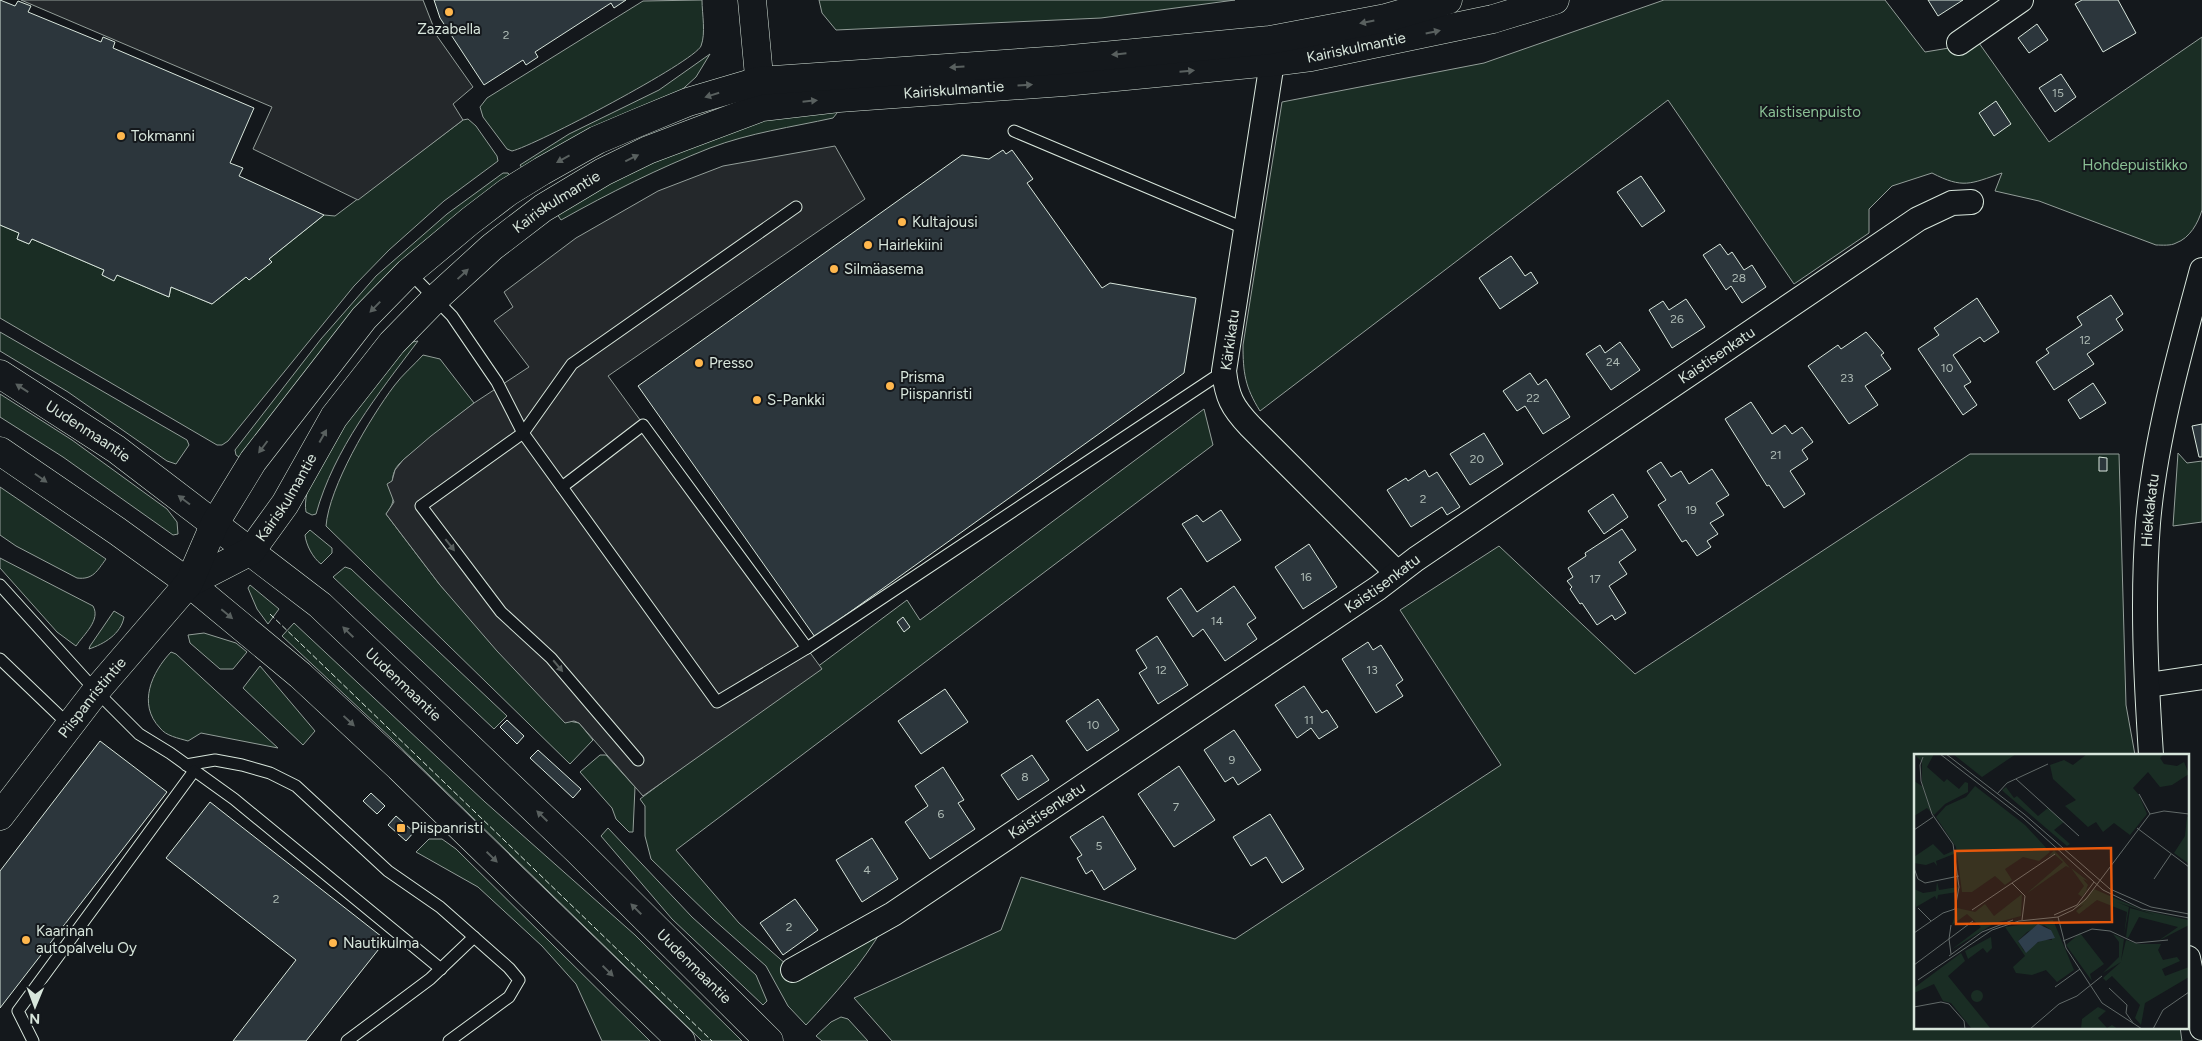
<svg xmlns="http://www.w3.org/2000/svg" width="2202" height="1041" viewBox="0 0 2202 1041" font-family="Figtree,sans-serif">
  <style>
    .green { fill: #1a2d24; stroke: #939e99 }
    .parking { fill: #24282b; stroke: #939e99 }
    .building { fill: #2c363c; stroke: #d8e6dc }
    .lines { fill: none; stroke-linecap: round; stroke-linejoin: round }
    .lane-casing { stroke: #d8e6dc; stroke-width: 13 }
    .street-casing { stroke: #d8e6dc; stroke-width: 26 }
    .secondary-casing { stroke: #d8e6dc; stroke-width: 29 }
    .lane { stroke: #14181c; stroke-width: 11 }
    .street { stroke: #14181c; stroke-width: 24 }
    .secondary { stroke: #14181c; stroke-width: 28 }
    .fence { stroke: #d8e6dc; stroke-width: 1; stroke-dasharray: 6 2.5; stroke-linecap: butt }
    .oneway { fill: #59605f }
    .poi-dot { fill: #ffb74d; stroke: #14181c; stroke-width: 2 }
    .labels { text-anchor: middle; stroke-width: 4; stroke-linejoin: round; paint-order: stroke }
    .number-label { font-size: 12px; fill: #adbab4 }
    .poi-label { font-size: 15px; fill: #d8e6dc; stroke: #14181c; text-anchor: start }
    .street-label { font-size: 15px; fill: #d8e6dc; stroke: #14181c }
    .park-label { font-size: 15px; fill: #8ac095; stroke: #14181c }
    .inset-road { fill: none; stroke: #626a69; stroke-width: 1 }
    .view { fill: #e8590c; fill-opacity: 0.15; stroke: #e8590c; stroke-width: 2.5 }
    .inset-edge { fill: none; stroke: #d8e6dc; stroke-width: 2.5 }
  </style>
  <rect width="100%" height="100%" fill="#14181c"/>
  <g class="green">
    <path d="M702 0C702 14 706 33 701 46 694 62 534 146 512 151L507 149 483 117 480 107 487 98 643 1Z"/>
    <path d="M819 0H1235L1101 18 836 30 822 13Z"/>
    <path d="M1664 0H1885L1925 52 1979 43 2049 142 2202 37V210C2198 223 2190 238 2176 243 2171 246 2162 245 2156 245L2039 201 1995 191 2002 173C1970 184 1963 189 1932 173L1892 186 1869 209V233L1794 284 1668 100 1260 411C1245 387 1243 373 1243 345L1282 102 1484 63Z"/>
    <path d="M710 54 696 77 675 96 526 174 520 165 569 134 659 90Z"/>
    <path d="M837 105V113L833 118C792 127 749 133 710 148 659 168 609 193 561 220L555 211 594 185 772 117Z"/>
    <path d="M468 119 476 126 497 156 498 161 444 201 389 250 354 286 228 441 222 445H217L0 318V225L19 233 17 239 29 244 32 239 104 270 102 275 114 280 117 275 169 297 171 287 212 304 246 277 249 280 272 262 269 259 324 215 335 216 463 120Z"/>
    <path d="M503 173H508L511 177 242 459 236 455 235 450 321 339 376 276 447 214Z"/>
    <path d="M0 332 187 440 189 445 176 464 167 461 68 392 0 351Z"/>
    <path d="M418 341C378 394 334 449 316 514L312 515 306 512C298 467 380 378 407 343Z"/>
    <path d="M423 355 440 359 474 403 403 460C400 463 396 467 395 470 387 488 401 496 386 514L440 585 569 721 579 723 593 740 570 764 326 526C329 487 370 418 394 386 402 375 414 365 423 355Z"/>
    <path d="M0 394 72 440 167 509 177 522 178 534 173 535 63 457 0 417Z"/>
    <path d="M1204 409 1213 445 676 850 739 923 787 965 883 928C862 964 835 994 806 1025L788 1006 766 966 713 919 651 859 645 836V806L640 799 907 600 920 620Z"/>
    <path d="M2178 453 2187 463 2202 461V522L2173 526Z"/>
    <path d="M1970 454H2119L2126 705 2135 755H1916V1027H2180L2182 1041H892L854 998 1001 930 1021 877 1235 939 1501 765 1400 610 1499 546 1635 674Z"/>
    <path d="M0 487 106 559C97 571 93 580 77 578L16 546 0 535Z"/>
    <path d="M310 530 332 548V553L321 564C313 558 306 545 305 535Z"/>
    <path d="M0 558 93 606C101 620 84 634 76 646L57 632 0 568Z"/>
    <path d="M345 567 351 569 507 716 494 729 333 577Z"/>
    <path d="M250 585 279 609 268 624 257 609 248 588Z"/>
    <path d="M114 611 124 617C121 634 104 644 89 649L90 646Z"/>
    <path d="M294 623 485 802 635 935 742 1041H702L393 740 282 636Z"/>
    <path d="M204 633 236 643 247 652 233 669H220L190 643 188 635Z"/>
    <path d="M171 652 176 654 278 748 201 733 188 741C178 738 166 736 160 728 137 704 152 672 171 652Z"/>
    <path d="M260 666 315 731 303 745 243 688Z"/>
    <path d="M600 755H606L635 787 633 832H629L616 819 612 808 580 772Z"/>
    <path d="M608 828 692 917 756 975 767 1001 763 1005 672 919 601 836Z"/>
    <path d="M429 839H442L456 849 650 1041H602L576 984 542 946 478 887 416 852Z"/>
    <path d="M841 1017 848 1019 868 1041H822L816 1036 831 1022Z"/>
  </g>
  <g class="parking">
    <path d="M21 0H423L437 36 473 87 453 104 463 120 358 200 253 149 272 107Z"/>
    <path d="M835 146 865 199 608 376 822 669 643 796 579 723 574 721 565 723 497 651 440 585 386 514 394 502 387 484 392 481 395 470 403 460 431 436 474 403 529 367 494 321 513 307 504 292 576 238 658 191 723 166Z"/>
  </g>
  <g class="building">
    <path d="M0 0 15 6 18 1 31 6 28 12 101 42 103 37 115 42 113 48 254 108 230 163 243 168 239 176 324 215 269 259 272 262 249 280 246 277 212 304 171 287 169 297 117 275 114 281 102 275 104 270 32 239 29 244 17 239 19 233 0 225Z"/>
    <path d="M434 0H626L614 8 611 3 535 52 538 57 526 65 523 60 484 85 440 18Z"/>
    <path d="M1928 0H1963L1938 16Z"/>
    <path d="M2082 0H2118L2136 33 2103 52 2075 4Z"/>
    <path d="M2037 24 2048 40 2029 53 2018 38Z"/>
    <path d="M2061 74 2076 97 2055 112 2039 88Z"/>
    <path d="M1996 101 2011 124 1994 136 1979 113Z"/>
    <path d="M1003 150 1006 154 1012 150 1033 179 1027 183 1102 288 1110 283 1196 298 1184 373 815 637 638 386 962 155 989 159Z"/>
    <path d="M1641 176 1665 211 1642 227 1617 192Z"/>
    <path d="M1720 244 1728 255 1732 252 1744 270 1752 265 1766 287 1742 303 1731 286 1726 290 1703 255Z"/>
    <path d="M1511 256 1525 276 1531 272 1538 283 1500 309 1479 278Z"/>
    <path d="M2111 295 2123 314 2116 319 2123 330 2087 354 2094 364 2054 390 2036 362 2049 353 2046 349 2082 325 2077 317Z"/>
    <path d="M1977 298 1999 332 1984 342 1980 337 1953 355 1971 382 1964 386 1977 405 1963 415 1918 349 1939 335 1934 328Z"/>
    <path d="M1686 299 1705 327 1672 348 1649 310 1663 301 1669 310Z"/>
    <path d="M1866 332 1884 353 1881 355 1891 369 1865 386 1878 405 1849 424 1808 366 1838 345 1841 349Z"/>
    <path d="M1620 342 1640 370 1611 390 1586 354 1600 345 1605 353Z"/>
    <path d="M1530 373 1538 385 1546 379 1570 417 1543 434 1525 406 1517 411 1503 391Z"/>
    <path d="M2093 383 2106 403 2080 419 2068 400Z"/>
    <path d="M1751 402 1772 434 1785 425 1792 434 1802 427 1813 442 1802 450 1808 459 1790 471 1805 494 1784 508 1769 485 1767 486 1725 419Z"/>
    <path d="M2202 424V457H2199L2192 426Z"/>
    <path d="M1484 433 1503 464 1470 485 1450 454Z"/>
    <path d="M2099 457 2107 458V471H2099Z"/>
    <path d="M1661 462 1671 477 1681 471 1689 484 1712 469 1729 495 1716 503 1724 515 1710 523 1718 534 1707 541 1711 547 1697 556 1686 540 1682 542 1658 505 1666 500 1647 471Z"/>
    <path d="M1425 470 1429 477 1437 472 1460 507 1447 515 1442 507 1411 527 1387 490 1406 478 1408 481Z"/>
    <path d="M1613 494 1628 517 1604 534 1588 511Z"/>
    <path d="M1221 510 1241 540 1207 562 1182 524 1197 515 1203 522Z"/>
    <path d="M1622 529 1636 550 1619 562 1627 574 1609 586 1626 613 1615 620 1612 615 1597 625 1582 603 1580 604 1570 589 1572 587 1567 581 1573 577 1568 568 1586 556 1585 553Z"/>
    <path d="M1309 544 1337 587 1303 609 1275 567Z"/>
    <path d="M1234 586 1256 618 1247 624 1257 639 1225 661 1203 629 1193 637 1167 598 1181 588 1197 612Z"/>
    <path d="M903 617 910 627 904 632 897 622Z"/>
    <path d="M1157 636 1188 685 1158 704 1139 673 1147 668 1136 650Z"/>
    <path d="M1368 642 1373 650 1381 645 1403 680 1396 685 1403 696 1376 713 1342 659Z"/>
    <path d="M1304 686 1322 713 1327 710 1338 727 1319 739 1311 728 1297 738 1275 705Z"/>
    <path d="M945 689 968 722 921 754 898 721Z"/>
    <path d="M1098 699 1119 730 1087 751 1066 721Z"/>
    <path d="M507 720 524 736 517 744 500 727Z"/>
    <path d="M1234 730 1261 770 1238 785 1233 777 1225 782 1204 750Z"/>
    <path d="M100 741 167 792 0 1008V871Z"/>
    <path d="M538 750 581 789 573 798 530 758Z"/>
    <path d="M1032 755 1049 780 1018 800 1001 775Z"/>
    <path d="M1179 766 1215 820 1174 847 1138 794Z"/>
    <path d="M943 767 964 800 958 803 975 829 930 859 905 822 928 806 915 786Z"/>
    <path d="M371 793 385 806 377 814 363 801Z"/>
    <path d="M210 802 386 940 306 1041H233L296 960 166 858Z"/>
    <path d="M1270 814 1304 869 1282 883 1266 857 1251 866 1233 837Z"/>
    <path d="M396 816 414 832 406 841 388 825Z"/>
    <path d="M1103 816 1136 869 1104 890 1092 870 1086 874 1077 858 1082 855 1070 837Z"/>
    <path d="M872 838 898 879 862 902 836 860Z"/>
    <path d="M795 899 818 930 783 955 760 923Z"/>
  </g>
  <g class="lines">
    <defs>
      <g id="lane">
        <path d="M1014 131 1246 229"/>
        <path d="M409 272 452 316 497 382 523 433 717 702 807 648 1224 371"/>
        <path d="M562 487 643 425 807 648"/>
        <path d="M0 585 96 691 139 734 170 753 234 799 441 969"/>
        <path d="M0 659 69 725"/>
        <path d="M638 760 551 658 501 612 421 506 523 433 572 364 796 207"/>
        <path d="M186 765 215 760 242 765 270 773 296 786 388 871 440 907 509 968 519 980 509 997 449 1041"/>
        <path d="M33 1041 18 1011 194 771"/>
        <path d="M347 1041 430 979 474 937"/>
      </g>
      <g id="street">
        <path d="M1959 43 2021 0"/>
        <path d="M1270 44 1272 62 1224 371C1227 397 1232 407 1250 426L1397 573"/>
        <path d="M2148 685 2202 677"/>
        <path id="s1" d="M2151 755C2146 678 2142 600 2148 523 2155 440 2180 351 2202 270"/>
        <path d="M2188 958 2202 1028"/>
        <path id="s2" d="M793 970 893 914 1378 588 1416 559 1918 219 1952 203 1971 202"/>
      </g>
      <g id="secondary">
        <path d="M752 0 761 98"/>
        <path id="s3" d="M0 374 116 449 320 605 577 850 769 1041"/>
        <path d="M0 451 117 531 189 583 300 675 399 767 681 1041"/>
        <path id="s4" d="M189 583 251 551 285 504 334 417 392 343 435 299 492 247 543 208 603 172 648 150 762 107 839 98 1064 82 1272 62 1311 57 1493 19 1555 0"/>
        <path id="s5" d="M0 816 96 691 189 583 215 523 253 461 364 318 409 272 470 221 508 192 542 171 597 140 637 123 688 102 759 81 1061 60 1270 40 1386 18 1448 0"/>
      </g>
    </defs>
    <use href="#lane" class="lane-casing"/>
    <use href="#street" class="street-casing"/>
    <use href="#secondary" class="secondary-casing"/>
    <use href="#lane" class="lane"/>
    <use href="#street" class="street"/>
    <use href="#secondary" class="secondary"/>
    <path class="fence" d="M270 614 712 1041"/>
  </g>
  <defs><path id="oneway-solid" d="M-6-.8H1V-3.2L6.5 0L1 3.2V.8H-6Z" transform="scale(1.25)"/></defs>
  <g class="oneway">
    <use href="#oneway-solid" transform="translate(1367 22) rotate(169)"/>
    <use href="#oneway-solid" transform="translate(1433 32) rotate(-12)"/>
    <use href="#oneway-solid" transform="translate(1119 54) rotate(174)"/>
    <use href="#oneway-solid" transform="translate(957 67) rotate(176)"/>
    <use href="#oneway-solid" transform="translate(1187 71) rotate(-5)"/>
    <use href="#oneway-solid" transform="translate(1025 85) rotate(-4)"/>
    <use href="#oneway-solid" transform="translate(712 95) rotate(163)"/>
    <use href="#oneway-solid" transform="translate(810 101) rotate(-6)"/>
    <use href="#oneway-solid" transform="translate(632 158) rotate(-26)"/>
    <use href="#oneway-solid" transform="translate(563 159) rotate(151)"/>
    <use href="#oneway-solid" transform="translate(463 274) rotate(-43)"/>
    <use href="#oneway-solid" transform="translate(375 307) rotate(134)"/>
    <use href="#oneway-solid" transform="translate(22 388) rotate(-147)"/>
    <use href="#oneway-solid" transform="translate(323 436) rotate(-61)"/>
    <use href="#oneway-solid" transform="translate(263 447) rotate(127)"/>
    <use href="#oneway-solid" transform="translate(41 478) rotate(35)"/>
    <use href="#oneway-solid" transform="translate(184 500) rotate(-143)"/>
    <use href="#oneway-solid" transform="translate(450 545) rotate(52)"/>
    <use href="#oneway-solid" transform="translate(227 614) rotate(40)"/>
    <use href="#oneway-solid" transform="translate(348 632) rotate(-136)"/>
    <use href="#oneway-solid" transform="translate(558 666) rotate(50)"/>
    <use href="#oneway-solid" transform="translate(349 721) rotate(43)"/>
    <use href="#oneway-solid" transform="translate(542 816) rotate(-136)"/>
    <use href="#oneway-solid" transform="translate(492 857) rotate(44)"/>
    <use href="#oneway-solid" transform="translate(636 909) rotate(-135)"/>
    <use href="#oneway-solid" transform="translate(608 971) rotate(44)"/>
  </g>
  <g class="poi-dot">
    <circle cx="449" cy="12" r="5"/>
    <circle cx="121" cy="136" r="5"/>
    <circle cx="902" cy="222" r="5"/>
    <circle cx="868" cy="245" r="5"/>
    <circle cx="834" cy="269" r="5"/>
    <circle cx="699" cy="363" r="5"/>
    <circle cx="890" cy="386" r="5"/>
    <circle cx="757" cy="400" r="5"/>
    <rect x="396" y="823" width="10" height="10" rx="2.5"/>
    <circle cx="26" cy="940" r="5"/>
    <circle cx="333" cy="943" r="5"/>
  </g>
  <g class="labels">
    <g class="number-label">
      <text x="506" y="39">2</text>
      <text x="2058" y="97">15</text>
      <text x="1739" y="282">28</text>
      <text x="1677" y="323">26</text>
      <text x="2085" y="344">12</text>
      <text x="1613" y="366">24</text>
      <text x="1947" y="372">10</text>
      <text x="1847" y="382">23</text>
      <text x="1533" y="402">22</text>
      <text x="1776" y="459">21</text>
      <text x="1477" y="463">20</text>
      <text x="1423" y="503">2</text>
      <text x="1691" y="514">19</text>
      <text x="1306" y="581">16</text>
      <text x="1595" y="583">17</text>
      <text x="1217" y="625">14</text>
      <text x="1161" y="674">12</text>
      <text x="1372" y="674">13</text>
      <text x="1309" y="724">11</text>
      <text x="1093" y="729">10</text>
      <text x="1232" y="764">9</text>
      <text x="1025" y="781">8</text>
      <text x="1176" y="811">7</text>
      <text x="941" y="818">6</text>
      <text x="1099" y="850">5</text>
      <text x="867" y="874">4</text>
      <text x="276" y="903">2</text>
      <text x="789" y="931">2</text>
    </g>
    <g class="poi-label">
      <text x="449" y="34" text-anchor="middle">Zazabella</text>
      <text x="131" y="141">Tokmanni</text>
      <text x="912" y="227">Kultajousi</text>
      <text x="878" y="250">Hairlekiini</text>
      <text x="844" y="274">Silmäasema</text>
      <text x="709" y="368">Presso</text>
      <text x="900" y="382">Prisma<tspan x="900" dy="17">Piispanristi</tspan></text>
      <text x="767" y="405">S-Pankki</text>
      <text x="411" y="833">Piispanristi</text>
      <text x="36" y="936">Kaarinan<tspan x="36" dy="17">autopalvelu Oy</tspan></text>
      <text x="343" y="948">Nautikulma</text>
    </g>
    <g class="street-label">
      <text dy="5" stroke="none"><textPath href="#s4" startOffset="1364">Kairiskulmantie</textPath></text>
      <text dy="5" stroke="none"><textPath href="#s4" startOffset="959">Kairiskulmantie</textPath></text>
      <text dy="5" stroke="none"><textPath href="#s4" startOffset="539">Kairiskulmantie</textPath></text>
      <text transform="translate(1230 340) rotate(-82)" y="5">Kärkikatu</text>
      <text dy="5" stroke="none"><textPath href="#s2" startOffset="1110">Kaistisenkatu</textPath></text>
      <text dy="5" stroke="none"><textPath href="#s3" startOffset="105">Uudenmaantie</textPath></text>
      <text dy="5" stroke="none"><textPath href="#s4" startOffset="134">Kairiskulmantie</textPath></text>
      <text dy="5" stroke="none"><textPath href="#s1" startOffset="245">Hiekkakatu</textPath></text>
      <text dy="5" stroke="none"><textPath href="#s2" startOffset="705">Kaistisenkatu</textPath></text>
      <text dy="5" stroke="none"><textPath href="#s3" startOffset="510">Uudenmaantie</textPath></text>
      <text dy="5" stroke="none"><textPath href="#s5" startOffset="150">Piispanristintie</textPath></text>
      <text dy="5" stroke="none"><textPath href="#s2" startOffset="300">Kaistisenkatu</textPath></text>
      <text dy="5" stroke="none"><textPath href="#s3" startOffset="915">Uudenmaantie</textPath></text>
    </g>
    <g class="park-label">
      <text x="1810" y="117">Kaistisenpuisto</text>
      <text x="2135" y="170">Hohdepuistikko</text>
    </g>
  </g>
  <g transform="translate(1914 754)">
    <rect width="275" height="275" fill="#14181c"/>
    <path d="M0 0H20L13 13 30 28 33 25 45 35 51 28 54 29V38L31 50 20 61 13 54 0 62V27L8 32V8ZM39 0H102L68 23ZM173 0H250L246 4 250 10 263 12 270 8 275 20 258 31 246 33 234 18 219 34 225 41 233 60 216 81 200 69 189 78 182 68 174 73 151 52 162 46 139 25 136 11 150 6 159 11ZM61 32 111 71 136 98 125 107 109 103 91 115 98 126 91 131 81 122 58 138H48L42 93 22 63 32 52 52 43ZM92 33 100 44 103 42 124 62 134 54 150 68 140 76 156 90 153 92 91 39 88 36ZM273 63H275V110L260 99 271 82ZM19 90 30 101 39 97 40 100 22 107 23 112 20 108 12 111 0 109V114V103ZM140 96 156 114 152 112 112 140 149 108 140 100 134 103ZM157 114 174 127 169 125 174 131 172 136 176 132 168 143 164 140 170 132ZM23 128 25 136 44 133 43 138 24 141 23 146 21 142 2 153 0 135 9 139 22 137ZM180 135 228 156 275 166V171L244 187 264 173 225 163 214 184 212 183 216 154 241 161 203 148 215 153 210 182 213 158 183 146 165 160 162 157 170 150 161 155ZM108 140 107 162 81 169 37 196 67 173 53 160 38 171 43 154 61 158 71 150 80 162ZM139 166 160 216 143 228 132 216 118 221 102 219 99 213 111 202 91 173ZM130 171 137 176 138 186H128L110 197 104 187 113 178ZM166 179 190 210 176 220 178 227 152 191ZM199 180 210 185 207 207 212 186 224 190H247L244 196 249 206 263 203 266 207 248 215 251 222 275 213V223L231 249 227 271 221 264 226 251 198 222 192 227 189 224 207 208 189 219 205 203V188ZM77 183 78 194 73 199 69 194 54 205 51 197ZM47 199 51 207 34 222 77 275H58L37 249 29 247 20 230 0 239V234ZM57 242a6 6 0 1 1 12 0a6 6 0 1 1-12 0ZM184 253 192 257 184 264 193 274 198 271 204 275H167L168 265Z" fill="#1a2d24" fill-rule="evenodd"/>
    <path d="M124 170 137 176 141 184 124 188 112 199 104 187Z" fill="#2f3f4d"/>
    <path class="inset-road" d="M26 0 109 64 189 136 228 155 275 164M32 0 110 60 196 135 237 153 275 160M102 25 165 82M83 40 93 29 134 10M225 40 236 60M223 74 275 113M0 76 19 63M0 114 4 125 11 129 45 122M240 125 257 100M98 129 111 142 108 166M4 154 17 167M58 156 141 100M140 161 163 151 180 128M144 163 152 194 188 249 228 275M37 171 35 185 37 200M0 179 29 159 41 155 45 133 39 90 18 60 7 27 6 11 9 3M149 187 178 175 196 177 222 189 254 186M35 202 68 178 99 166M0 211 59 167M4 226 78 176 105 167 144 163 159 156 172 145 236 60 250 57 275 60M141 233 166 215M195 234 213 251 212 259 219 269M0 253 27 248 35 250 50 267 51 275M116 275 145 250 163 242 188 222M239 275 249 256 275 238"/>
    <path class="view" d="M197 94 198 168 42 170 41 97Z"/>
    <rect width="275" height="275" class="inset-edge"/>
  </g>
  <g transform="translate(35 1006) rotate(181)" stroke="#14181c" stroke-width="4" paint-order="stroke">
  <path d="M0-4L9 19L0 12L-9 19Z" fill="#d8e6dc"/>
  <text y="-8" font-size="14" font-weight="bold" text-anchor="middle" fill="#d8e6dc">N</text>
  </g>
</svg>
